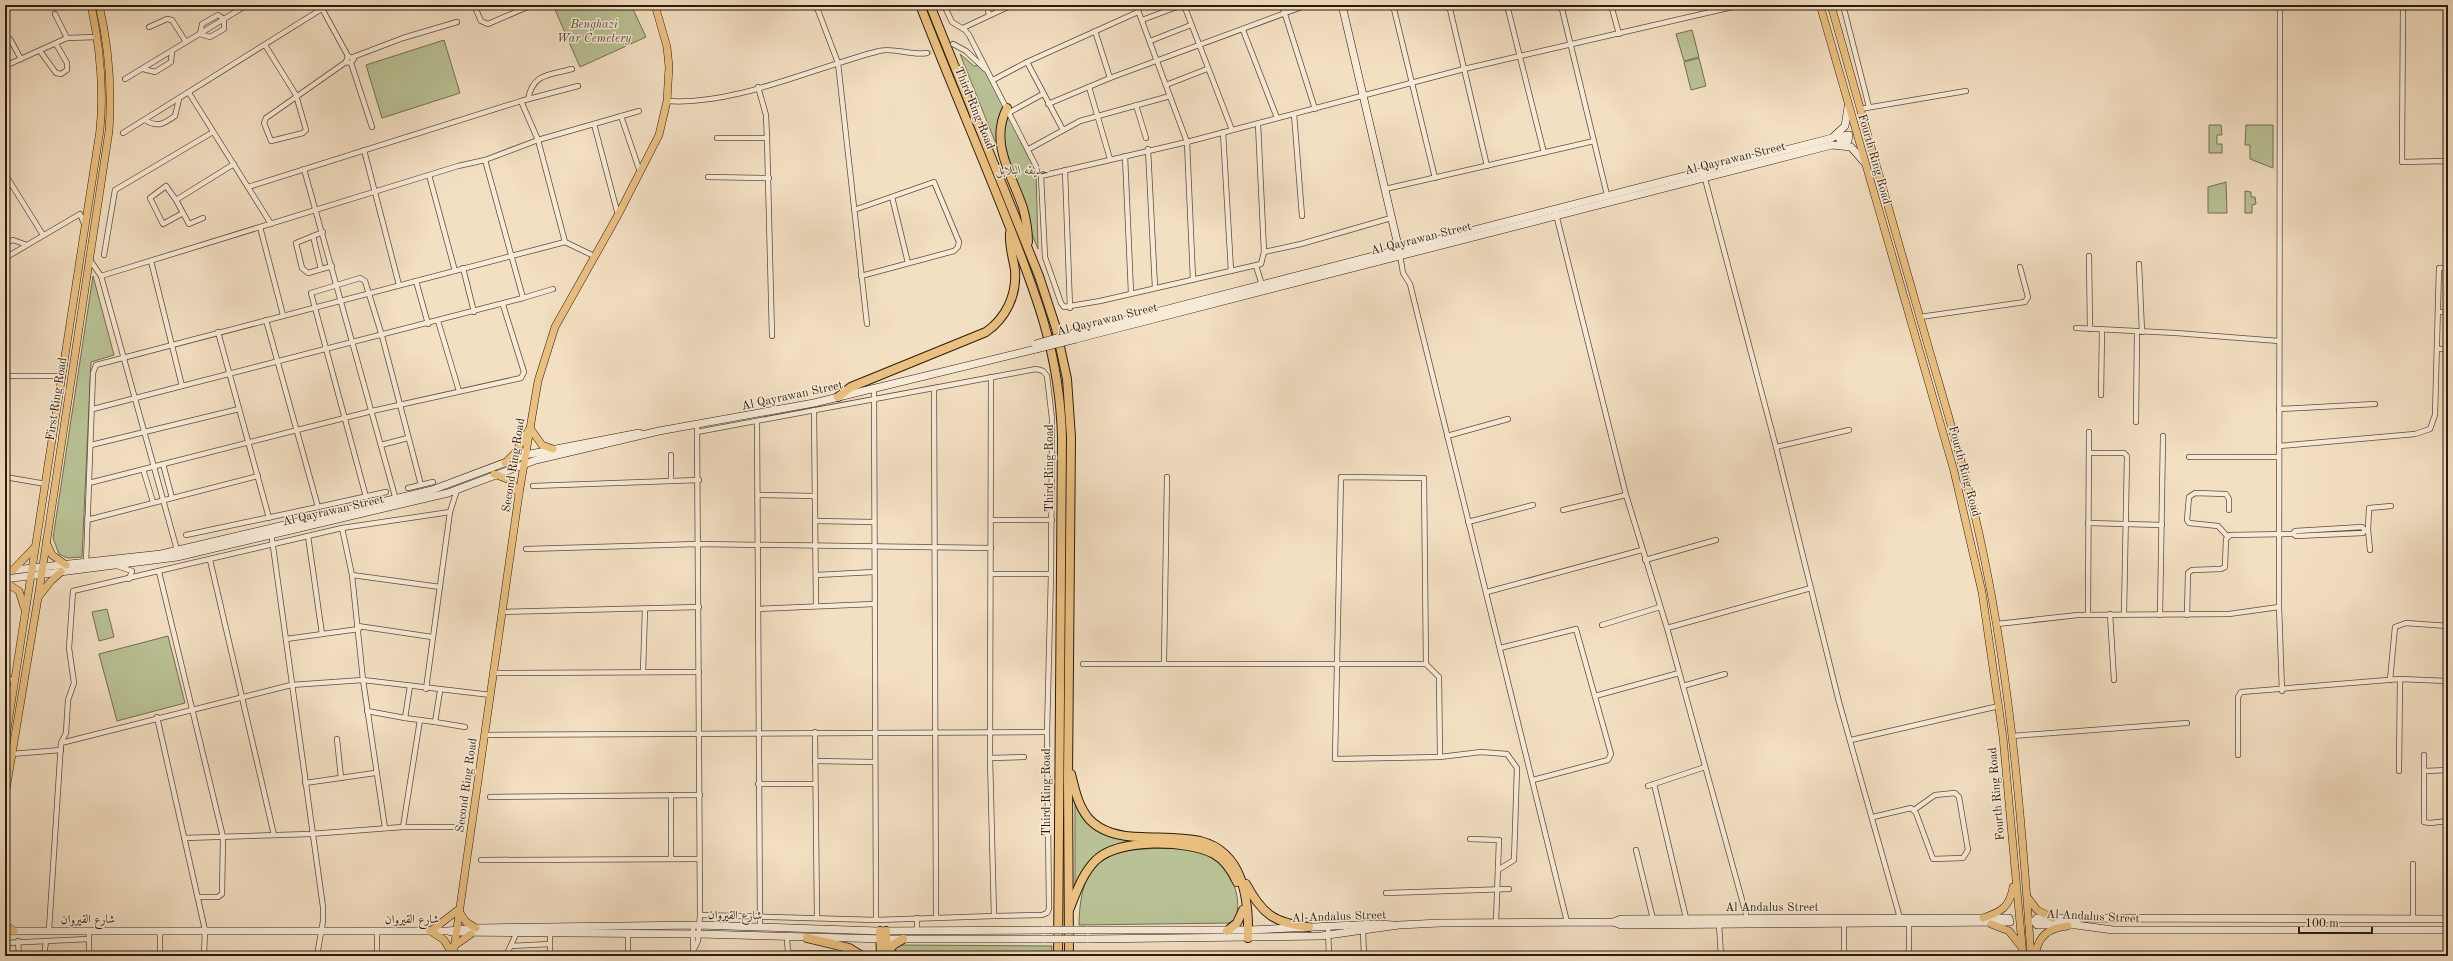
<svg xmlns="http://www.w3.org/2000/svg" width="2453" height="961" viewBox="0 0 2453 961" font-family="'Old Standard TT',Amiri,serif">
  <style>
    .green { fill: #b9c295; stroke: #726f52 }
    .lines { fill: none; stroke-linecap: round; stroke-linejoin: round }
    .street-tunnel { stroke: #cbb89e; stroke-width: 4.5; stroke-dasharray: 4.5 2; stroke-linecap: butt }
    .street-casing { stroke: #5e4d3b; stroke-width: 6 }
    .secondary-casing { stroke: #2c1c0e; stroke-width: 8 }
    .primary-casing { stroke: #2c1c0e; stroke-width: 8 }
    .highway-casing { stroke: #2c1c0e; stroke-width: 10 }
    .street { stroke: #f7ead7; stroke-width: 4.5 }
    .secondary { stroke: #f7ead7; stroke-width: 7 }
    .primary { stroke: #eac081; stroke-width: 7 }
    .highway { stroke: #eac081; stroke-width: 8 }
    .secondary-bridge-casing { stroke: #2c1c0e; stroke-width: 8; stroke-linecap: butt }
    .secondary-bridge { stroke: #f7ead7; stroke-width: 7 }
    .labels { text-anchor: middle; stroke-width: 3; stroke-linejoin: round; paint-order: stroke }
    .park-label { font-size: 12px; font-style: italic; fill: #564e36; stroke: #f7ead7 }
    .street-label { font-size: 12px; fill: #2c1c0e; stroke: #f7ead7 }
  </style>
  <rect width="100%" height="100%" fill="#f3dfc2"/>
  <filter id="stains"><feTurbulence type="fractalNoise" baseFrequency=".005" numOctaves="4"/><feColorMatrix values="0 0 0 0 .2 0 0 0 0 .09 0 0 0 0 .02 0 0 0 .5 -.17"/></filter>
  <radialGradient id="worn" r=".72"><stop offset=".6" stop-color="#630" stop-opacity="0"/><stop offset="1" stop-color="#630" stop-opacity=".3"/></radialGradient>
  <g class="green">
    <path d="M553 5H631L646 37 580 67Z"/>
    <path d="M1692 30 1699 57 1684 61 1676 34Z"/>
    <path d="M444 40 460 93 382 118 366 65Z"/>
    <path d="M960 54 974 66 982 65 1036 168 1038 249Z"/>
    <path d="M1699 58 1706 86 1691 90 1684 62Z"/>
    <path d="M2209 125H2221L2222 135H2217V144H2222V153H2209Z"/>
    <path d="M2246 125H2273V168L2250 159V145H2245Z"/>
    <path d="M2226 182 2227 213H2208V187Z"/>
    <path d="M2245 191 2251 192V197H2255L2256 204 2252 205V213H2245Z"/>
    <path d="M93 276 114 355 91 362 82 557 67 558 59 554 53 538Z"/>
    <path d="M107 609 114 637 99 641 92 612Z"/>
    <path d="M168 636 185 703 117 721 99 654Z"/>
    <path d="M1075 798C1089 824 1104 834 1133 841 1102 848 1089 856 1075 885Z"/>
    <path d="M1182 848C1191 850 1202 852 1209 855 1230 866 1244 898 1235 920L1230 923 1079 925C1080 847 1117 849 1182 848Z"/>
    <path d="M899 945 1052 946 1051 956H891L892 951Z"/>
  </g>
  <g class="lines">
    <path class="street-tunnel" d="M927 53 948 46"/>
    <defs>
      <g id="street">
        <path d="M320 5 348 56"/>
        <path d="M474 5 481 21 488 24 532 5"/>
        <path d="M816 5 838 63 867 324"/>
        <path d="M944 5 952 22 965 30 969 35 1041 176 1045 257 1061 303 1064 307 1100 301 1261 264 1264 252 1258 124"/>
        <path d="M987 5 989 15"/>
        <path d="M1136 5 1187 142 1193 280"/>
        <path d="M1184 5 1232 130"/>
        <path d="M1282 5 1315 109"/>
        <path d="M1393 5 1435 178"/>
        <path d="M1449 5 1487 166"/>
        <path d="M1507 5 1544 153"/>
        <path d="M1561 5 1607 195"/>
        <path d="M1611 5 1619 34"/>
        <path d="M1843 5 1869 107"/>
        <path d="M2280 5 2279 607 2282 691"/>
        <path d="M2403 5 2402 162 2447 161 2448 212"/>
        <path d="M55 14 67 38"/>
        <path d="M218 15 224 19V29L210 37 200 34 202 24Z"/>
        <path d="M1142 20 1182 5"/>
        <path d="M149 27 167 19 172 20 186 42"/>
        <path d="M963 28 1012 5"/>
        <path d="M1243 30 1277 118"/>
        <path d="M1095 31 1110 78"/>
        <path d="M5 38 10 39 21 59"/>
        <path d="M1150 41 1191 25"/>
        <path d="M953 44 966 51 985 69"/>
        <path d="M265 45 296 95 306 130 303 133 271 141 264 123 266 118 346 62"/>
        <path d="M40 51 56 73 61 74 67 70V63L56 44"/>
        <path d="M353 57 403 38 457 22"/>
        <path d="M351 63 346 62 348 56 354 59 351 63 372 127"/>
        <path d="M5 66 67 38 97 37"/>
        <path d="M143 69 155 72 171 62 172 51"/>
        <path d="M125 79 247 5"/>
        <path d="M993 80 1027 62"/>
        <path d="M1166 85 1207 69"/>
        <path d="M758 87 766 115 767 138 772 336"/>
        <path d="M1089 87 1110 159"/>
        <path d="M189 93 271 224"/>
        <path d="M528 99C533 73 550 75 572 69"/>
        <path d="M667 101C734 106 813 68 879 51 895 47 910 56 927 53"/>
        <path d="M1048 104 1110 78 1307 5"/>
        <path d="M1136 105 1146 138"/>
        <path d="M1860 109 1966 91"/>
        <path d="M1010 112 1043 94"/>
        <path d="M1294 114 1302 216"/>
        <path d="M621 116 640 172"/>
        <path d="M145 120C158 128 163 124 175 116L179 99"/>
        <path d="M594 124 618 215"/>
        <path d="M1063 130 1027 62 1138 12"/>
        <path d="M1223 132 1231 271"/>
        <path d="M123 133 328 5"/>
        <path d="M717 138H767"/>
        <path d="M1029 149 1080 121 1170 96"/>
        <path d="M1148 149 1155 288"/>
        <path d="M364 150 399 285"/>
        <path d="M1125 156 1131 293"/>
        <path d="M304 169 396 500"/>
        <path d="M1065 170 1070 308"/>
        <path d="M5 174 43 235"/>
        <path d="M429 175 455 271"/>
        <path d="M1704 175 1776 447 1839 702 1900 918"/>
        <path d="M1041 176 1187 142 1464 69 1741 5"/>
        <path d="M708 177 769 178"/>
        <path d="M248 187 521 101"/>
        <path d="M1385 189 1594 141"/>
        <path d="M892 197 908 263"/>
        <path d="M176 200 234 164"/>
        <path d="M854 210 934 182 959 242 958 247 954 251 861 276"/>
        <path d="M183 213 163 224 150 198 166 186 176 200 189 224 203 218"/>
        <path d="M1556 214 1626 495 1667 628 1747 918"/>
        <path d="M260 227 283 315"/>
        <path d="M323 232 296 243 302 268 308 273 332 266"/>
        <path d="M313 236 321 269"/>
        <path d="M565 242 538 140 521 101 578 86"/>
        <path d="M5 243 13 240 27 245"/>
        <path d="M1264 252 1301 244 1391 218"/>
        <path d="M104 255 115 190 213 132"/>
        <path d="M1400 255 1403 273 1410 284 1567 922"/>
        <path d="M2089 256 2090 329"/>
        <path d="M5 258 80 214 85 226"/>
        <path d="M90 260 101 276"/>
        <path d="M151 261 182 386"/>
        <path d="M2139 264 2142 332"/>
        <path d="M1256 266 1262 285"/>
        <path d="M463 268 474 312"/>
        <path d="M416 281 428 324"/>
        <path d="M523 298 553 289"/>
        <path d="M2438 312H2448"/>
        <path d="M1920 317 2025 302 2028 297 2020 267"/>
        <path d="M438 321 459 391"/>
        <path d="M2076 328 2176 333 2279 341"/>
        <path d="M218 332 269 518"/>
        <path d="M2437 349H2448"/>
        <path d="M5 376H63"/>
        <path d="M2101 395 2102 330"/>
        <path d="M93 409 523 298 485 160"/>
        <path d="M2279 409 2375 404"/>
        <path d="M814 410 816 606"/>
        <path d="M757 422 760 926"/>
        <path d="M2136 422 2137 332"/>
        <path d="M697 432 1036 369 1043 371 1047 376 1052 419 1051 574 1047 732 1049 909 1047 913 1042 915 994 916"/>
        <path d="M1447 436 1508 419"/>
        <path d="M91 445 239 409"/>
        <path d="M381 445 408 438"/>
        <path d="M2279 446 2415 434 2430 429 2435 415 2439 268H2448"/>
        <path d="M1776 447 1849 430"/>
        <path d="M2089 453H2124L2127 456 2124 614"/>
        <path d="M2189 457H2279"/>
        <path d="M163 464 172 498"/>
        <path d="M143 469 153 502"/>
        <path d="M5 477 46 484"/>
        <path d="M671 481V455"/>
        <path d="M89 483 372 411 521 378 524 372 503 305"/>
        <path d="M533 486 699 480"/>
        <path d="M408 488 433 482"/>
        <path d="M758 495 815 496"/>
        <path d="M366 497 311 293 360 278 365 281 382 336 421 485"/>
        <path d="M318 507 386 492"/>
        <path d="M1563 510 1626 495"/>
        <path d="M87 520 258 476"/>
        <path d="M991 520H1052"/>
        <path d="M815 521 874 522"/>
        <path d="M1468 522 1533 505"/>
        <path d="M2088 523 2162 525"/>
        <path d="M342 528 352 575 363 680 385 828"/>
        <path d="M2365 530H2368L2369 508 2391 506"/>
        <path d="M2368 530 2370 550"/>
        <path d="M271 532 323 907V921L317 956"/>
        <path d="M186 535 318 507 266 320"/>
        <path d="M308 536 322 634"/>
        <path d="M2228 537 2218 526 2189 523 2187 520 2189 497 2195 493 2226 494 2229 499V510"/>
        <path d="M526 549 698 544 991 548"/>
        <path d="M177 550 101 276 458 166 485 160 538 140 639 111"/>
        <path d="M210 560 274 835"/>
        <path d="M1645 560 1716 540"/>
        <path d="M86 563 93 373 96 365 565 242 594 256"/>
        <path d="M117 566 132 571 129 579"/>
        <path d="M159 572 223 837 222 894 218 897H198"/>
        <path d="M991 574H1051"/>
        <path d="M352 575 440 587"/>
        <path d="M816 575 874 572"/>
        <path d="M1487 592 1642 550"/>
        <path d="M759 609 874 604"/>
        <path d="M503 612 699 607"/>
        <path d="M2088 614 2089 432"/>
        <path d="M2110 614 2114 680"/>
        <path d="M2160 615 2163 436"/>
        <path d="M2187 615 2188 573 2192 570 2221 569 2225 567 2226 539 2230 535 2293 534 2295 531 2362 527 2365 530 2363 533 2296 536 2293 534"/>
        <path d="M1997 624 2078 615 2229 614 2279 607"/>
        <path d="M1602 625 1660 607"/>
        <path d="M358 626 432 637"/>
        <path d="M1667 628 1811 588"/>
        <path d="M286 639 359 629"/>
        <path d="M1500 648 1576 629 1611 754 1608 760 1533 780"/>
        <path d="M1164 663 1167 477"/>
        <path d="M1083 664H1426"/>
        <path d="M643 672 645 609"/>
        <path d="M494 673 699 672"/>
        <path d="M5 679 15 680"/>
        <path d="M2390 680 2395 627 2406 623 2448 626"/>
        <path d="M410 686 405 718 435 722 440 691"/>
        <path d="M1683 686 1725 674"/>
        <path d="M426 689 450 512 457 490"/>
        <path d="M1595 696 1679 673"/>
        <path d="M367 711 405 718"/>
        <path d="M157 717 205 930 204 956"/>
        <path d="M435 722 465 727"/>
        <path d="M815 732 817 918"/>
        <path d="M484 735 1047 732"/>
        <path d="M2012 736 2187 723"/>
        <path d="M337 739 341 778"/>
        <path d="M1851 740 1999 706"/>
        <path d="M61 743 291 685 363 680 491 695"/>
        <path d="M11 754 61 750"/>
        <path d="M2238 755V697L2241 692 2400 679 2448 681"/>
        <path d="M2424 755V822L2430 823 2448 821"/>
        <path d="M1440 757 1439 677 1426 664 1424 478 1341 477 1335 759 1440 757 1481 752 1507 754 1517 768 1514 860 1498 870"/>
        <path d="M990 758 1024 757"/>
        <path d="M815 761 874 762"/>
        <path d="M2399 771 2400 679"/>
        <path d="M2425 771 2448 770"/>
        <path d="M305 783 375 773"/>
        <path d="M758 784H815"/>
        <path d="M1654 784 1686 918"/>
        <path d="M1648 786 1705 767"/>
        <path d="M671 795V858"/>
        <path d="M490 797 700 795"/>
        <path d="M1873 817 1911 808 1916 813 1933 859 1963 858 1968 850 1959 797 1955 793 1935 795 1914 810"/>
        <path d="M403 827 420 720"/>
        <path d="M184 838 310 834 403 827H459"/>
        <path d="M1470 839 1499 840 1496 922"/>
        <path d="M1636 850 1653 919"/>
        <path d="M481 860 699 859"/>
        <path d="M2413 864V919"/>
        <path d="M1386 893 1509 889"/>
        <path d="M700 915 876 920 874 388"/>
        <path d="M917 918V931"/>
        <path d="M936 918 994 916 990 758 991 377"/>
        <path d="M876 920 936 918 934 389"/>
        <path d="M1719 924 1721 956"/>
        <path d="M1909 924V956"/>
        <path d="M693 925V956"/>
        <path d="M1328 927 1329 956"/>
        <path d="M49 930 61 743 66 733 68 700 74 683 69 648 73 591 342 528 450 512"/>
        <path d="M160 930V956"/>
        <path d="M1363 931 1364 956"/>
        <path d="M550 934V956"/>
        <path d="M787 937 788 955"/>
        <path d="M18 941 19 956"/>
        <path d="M5 943 89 939"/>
        <path d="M511 946 550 944"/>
        <path d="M694 949 698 941 700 915 697 425"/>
        <path d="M788 953H833L843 956"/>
        <path d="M44 956 46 941"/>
        <path d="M89 956V930"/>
        <path d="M377 956V930"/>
        <path d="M506 956 516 934"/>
        <path d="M628 956V934"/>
        <path d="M1844 956V925"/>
      </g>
      <g id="secondary">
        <path d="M1342 5 1400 254"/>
        <path d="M1837 137 1849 135 1848 141 1840 143"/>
        <path d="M1074 333 1832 138 1845 126 1848 107"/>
        <path d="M1076 339 1832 145 1851 147 1865 163"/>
        <path d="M5 571 161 554 432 490 525 455 639 433"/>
        <path d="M5 579 177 557 448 493 536 460 659 431 814 403 1036 349"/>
        <path d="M2448 919 2053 918H2037L2034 921 2037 925H2076L2113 930H2448"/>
        <path d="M1087 930H1249L1377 924 1394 925"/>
        <path d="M5 931H448L476 928 699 925 878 931 1044 930"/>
        <path d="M451 932 699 934 886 939H1045"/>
        <path d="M1087 939 1321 936 1399 925 1440 923 1613 922 1621 925 2010 922 2009 918 1621 919 1613 922"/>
      </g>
      <g id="primary">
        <path d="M1820 5 1954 471 1982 592 2003 737 2023 956"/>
        <path d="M1831 5C1863 120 1896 234 1929 349 1949 418 1970 487 1984 557 2011 688 2022 823 2031 956"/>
        <path d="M505 463 515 453 530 428 542 445 553 449"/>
        <path d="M494 474 510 480 519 494"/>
        <path d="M46 542 52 555 66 565"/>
        <path d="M13 570 35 547"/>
        <path d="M5 582 19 591 24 607"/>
        <path d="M39 596 51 581 61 572"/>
        <path d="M5 743 100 130C104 88 100 47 91 5"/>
        <path d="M5 796 38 598 109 131C112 88 109 47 99 5"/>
        <path d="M2028 898 2037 910 2053 918"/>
        <path d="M1983 918C2001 912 2010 907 2013 887"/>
        <path d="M1991 924 2009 931 2020 945"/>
        <path d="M5 925 14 931"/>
        <path d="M429 930 444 940 453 955"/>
        <path d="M432 930 458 910 466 922 476 928"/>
        <path d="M454 946 471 934"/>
        <path d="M453 956 519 494 538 381 555 327 618 215 659 135 667 101 669 67 667 47 655 5"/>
        <path d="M2035 956C2038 936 2048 928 2068 926"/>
      </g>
      <g id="highway">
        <path d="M920 5C947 74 976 142 1003 210 1034 288 1060 352 1062 438L1058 956"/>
        <path d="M930 5 1039 276 1056 328 1067 379 1071 437 1068 777 1069 956"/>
        <path d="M1007 108C989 143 1012 175 1023 208 1026 219 1028 231 1028 242"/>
        <path d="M838 397 851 387 986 332C1006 318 1017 295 1015 270 1013 257 1009 246 1010 233"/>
        <path d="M1071 774C1075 790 1078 806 1089 819 1103 834 1123 837 1142 837 1161 838 1181 837 1200 841 1244 852 1249 900 1248 938"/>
        <path d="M1246 884C1262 914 1274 923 1309 927"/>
        <path d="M1070 908C1077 890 1083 873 1096 860 1119 838 1188 840 1214 854 1225 860 1232 871 1237 882"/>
        <path d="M880 931 881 956"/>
        <path d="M1227 931 1237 923 1243 910"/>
        <path d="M807 938 849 948 862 956"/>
        <path d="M886 951V931"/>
        <path d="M886 956 893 945 903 939"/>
      </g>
    </defs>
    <use href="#street" class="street-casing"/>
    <use href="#secondary" class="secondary-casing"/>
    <use href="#primary" class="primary-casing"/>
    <use href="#highway" class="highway-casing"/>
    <use href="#street" class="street"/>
    <use href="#secondary" class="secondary"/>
    <use href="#primary" class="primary"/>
    <use href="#highway" class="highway"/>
    <defs>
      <g id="secondary-bridge">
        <path d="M1035 344 1074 333"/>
        <path d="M1036 349 1076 339"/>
        <path d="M1044 930H1087"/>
        <path d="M1045 939H1087"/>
      </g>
    </defs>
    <use href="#secondary-bridge" class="secondary-bridge-casing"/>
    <use href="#secondary-bridge" class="secondary-bridge"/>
  </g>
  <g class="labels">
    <g class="park-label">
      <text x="594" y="28">Benghazi<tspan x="594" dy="14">War Cemetery</tspan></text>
      <text x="1022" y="174">حديقه البلابل</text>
    </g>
    <g class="street-label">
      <text transform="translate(975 108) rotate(68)" y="4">Third Ring Road</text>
      <text transform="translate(1735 158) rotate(-14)" y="4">Al Qayrawan Street</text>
      <text transform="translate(1875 159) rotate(74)" y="4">Fourth Ring Road</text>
      <text transform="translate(1421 238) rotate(-14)" y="4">Al Qayrawan Street</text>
      <text transform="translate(1107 319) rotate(-14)" y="4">Al Qayrawan Street</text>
      <text transform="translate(792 395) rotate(-12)" y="4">Al Qayrawan Street</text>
      <text transform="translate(56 399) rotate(-81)" y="4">First Ring Road</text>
      <text transform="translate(513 465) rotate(-81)" y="4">Second Ring Road</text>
      <text transform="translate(1049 468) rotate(-90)" y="4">Third Ring Road</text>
      <text transform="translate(1965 471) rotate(75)" y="4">Fourth Ring Road</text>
      <text transform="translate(333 510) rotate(-13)" y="4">Al Qayrawan Street</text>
      <text transform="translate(466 785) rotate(-82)" y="4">Second Ring Road</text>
      <text transform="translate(1046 792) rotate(-90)" y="4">Third Ring Road</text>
      <text transform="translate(1996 794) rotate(-95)" y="4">Fourth Ring Road</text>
      <text x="1772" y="911">Al Andalus Street</text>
      <text transform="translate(735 915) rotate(1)" y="4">شارع القيروان</text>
      <text transform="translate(1339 916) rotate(-2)" y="4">Al-Andalus Street</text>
      <text transform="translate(2093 916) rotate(3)" y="4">Al Andalus Street</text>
      <text x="88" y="923">شارع القيروان</text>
      <text x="412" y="923">شارع القيروان</text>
    </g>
  </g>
  <rect width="2453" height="961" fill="none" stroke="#f3dfc2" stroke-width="20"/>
  <rect x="6" y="6" width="2441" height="949" fill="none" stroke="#2c1c0e" stroke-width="2"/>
  <rect x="10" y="10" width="2433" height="941" fill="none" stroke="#2c1c0e"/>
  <path d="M2299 927v6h73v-6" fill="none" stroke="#2c1c0e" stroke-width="2"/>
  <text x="2305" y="927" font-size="12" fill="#2c1c0e" stroke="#f7ead7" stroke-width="3" paint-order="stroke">100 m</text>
  <rect width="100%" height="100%" filter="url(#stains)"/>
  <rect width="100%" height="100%" fill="url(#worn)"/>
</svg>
